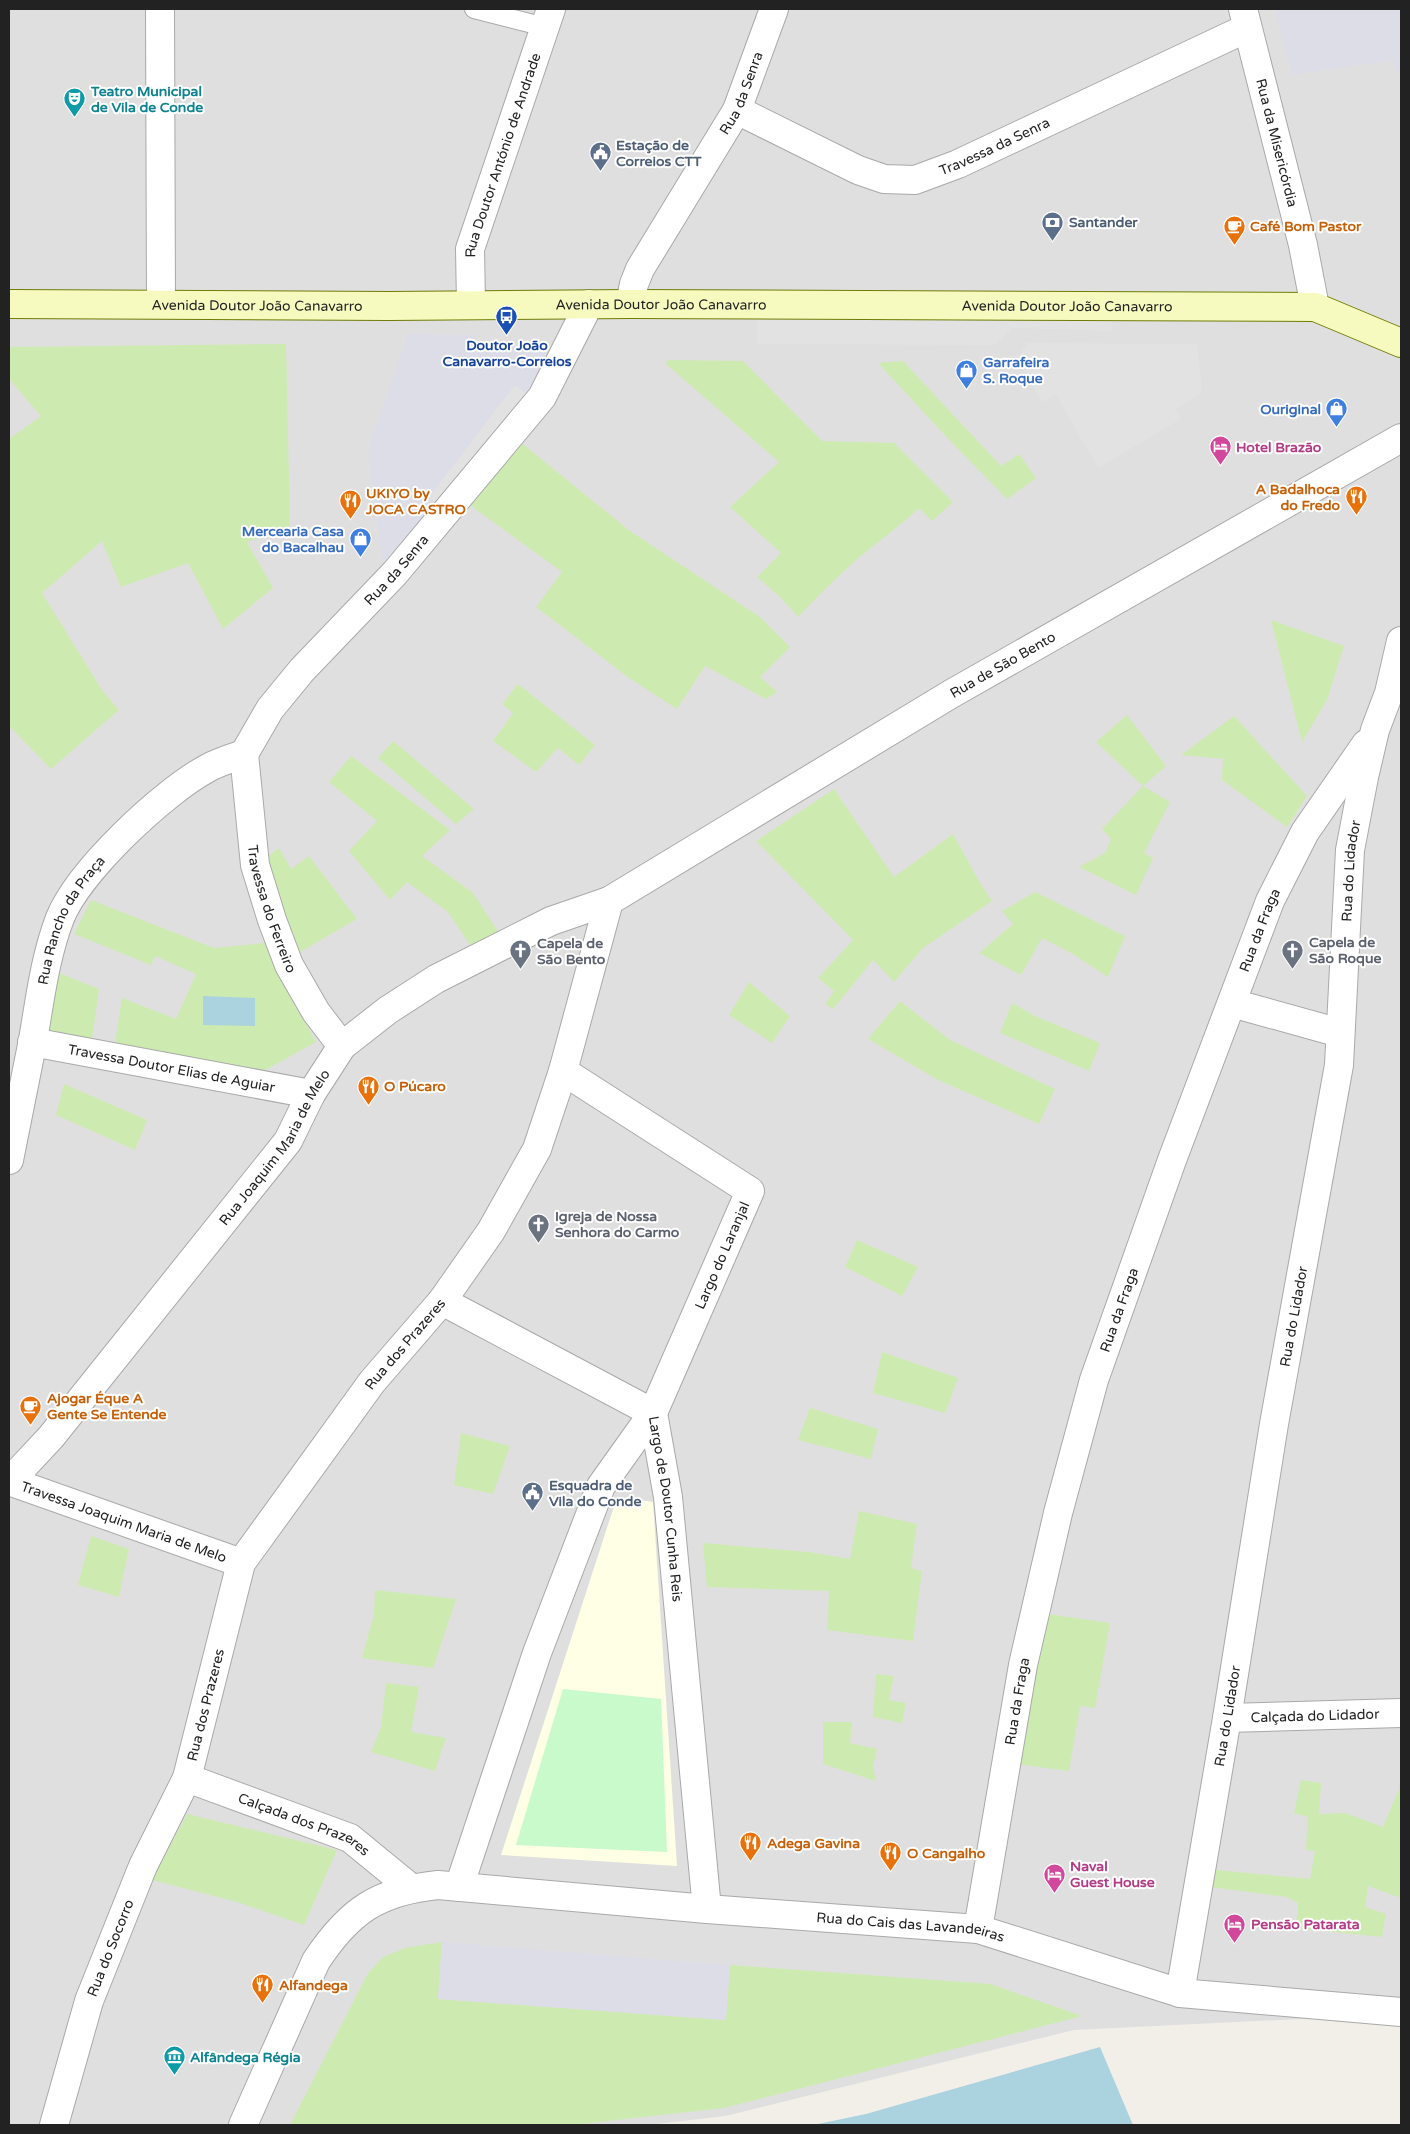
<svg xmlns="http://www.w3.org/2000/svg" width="1410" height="2134" viewBox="0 0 1410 2134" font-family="'Varela Round',sans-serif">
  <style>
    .residential { fill: #e0dfdf }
    .education { fill: #ffffe5 }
    .grass { fill: #cdebb0 }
    .park { fill: #c8facc }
    .parking { fill: #e2e2e2 }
    .plaza { fill: #dddde8 }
    .water { fill: #aad3df }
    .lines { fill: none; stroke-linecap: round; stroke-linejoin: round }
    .lane-casing { stroke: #a9a9a9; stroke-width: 20 }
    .street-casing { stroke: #a9a9a9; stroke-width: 30 }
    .secondary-casing { stroke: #707d05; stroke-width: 30 }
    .lane { stroke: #fff; stroke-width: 18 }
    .street { stroke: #fff; stroke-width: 28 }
    .secondary { stroke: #f7fabf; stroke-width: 28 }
    .labels { text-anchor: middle; stroke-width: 4; stroke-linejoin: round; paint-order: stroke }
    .culture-label { font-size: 14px; font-weight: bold; fill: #0d838f; stroke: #fff; text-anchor: start }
    .street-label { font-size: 14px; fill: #222; stroke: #fff }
    .service-label { font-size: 14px; font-weight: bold; fill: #4e5e75; stroke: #fff; text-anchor: start }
    .food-label { font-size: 14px; font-weight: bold; fill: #c56008; stroke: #fff; text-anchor: start }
    .transit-label { font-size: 14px; font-weight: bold; fill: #164399; stroke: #fff }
    .shop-label { font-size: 14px; font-weight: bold; fill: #366cbe; stroke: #fff; text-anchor: end }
    .hotel-label { font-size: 14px; font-weight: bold; fill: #b23c85; stroke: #fff; text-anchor: start }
    .worship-label { font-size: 14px; font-weight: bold; fill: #5b616d; stroke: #fff; text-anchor: start }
  </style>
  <rect width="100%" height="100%" fill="#f2efe9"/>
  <path class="residential" d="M9 9H1401V2014L1074 2030 725 2116 648 2125H9Z"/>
  <path class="education" d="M617 1497 653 1502 677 1866 501 1855Z"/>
  <g class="grass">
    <path d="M286 344 290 526 247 542 273 588 223 629 188 563 121 587 102 541 42 593 102 690 119 710 51 769 9 726V439L41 416 9 379V347Z"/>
    <path d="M668 360 743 361 822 441 894 443 953 502 932 521 919 508C899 527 877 542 856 560 836 578 817 597 798 617L779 596 757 577 781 553 730 507 779 462 666 364Z"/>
    <path d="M903 361 1001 466 1019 454 1036 478 1007 499 953 444 878 363Z"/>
    <path d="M519 441 630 531 760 617 790 647 760 677 777 692 766 699 705 666 677 709 629 678 536 607 562 572 467 503Z"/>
    <path d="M1271 620 1344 646 1327 700 1302 742Z"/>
    <path d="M518 684 595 745 579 765 558 748 536 772 493 741 513 713 502 704Z"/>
    <path d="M1127 715 1166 766 1143 786 1170 802 1144 853 1153 858 1136 895 1079 867 1105 853 1111 839 1102 829 1143 786 1096 742Z"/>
    <path d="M1234 716 1307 796 1287 827 1222 780 1223 759 1181 755Z"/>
    <path d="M393 741 474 809 456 824 378 758Z"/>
    <path d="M351 756 450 830 422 856 473 893 499 933 472 948 448 912 407 882 390 900 349 851 377 821 329 782Z"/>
    <path d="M834 789 894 877 953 834 980 883 992 901 923 948 894 982 873 960 833 1009 825 1004 834 991 818 978 853 940 756 841Z"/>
    <path d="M279 848 291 869 309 856 357 919 295 955 263 860Z"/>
    <path d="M1035 892 1125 936 1108 977 1071 953 1042 938 1021 975 979 953 1013 924 1002 911Z"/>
    <path d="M91 900 214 948 265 943 280 977 316 1042 265 1070 115 1044 122 998 176 1019 196 974 155 956 151 965 74 934Z"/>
    <path d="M59 973 99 989 92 1040 49 1032Z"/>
    <path d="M749 982 790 1016 772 1043 729 1015Z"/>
    <path d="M900 1001 950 1040 1055 1089 1039 1124 938 1080 868 1039Z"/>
    <path d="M1012 1003 1035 1016 1100 1043 1089 1071 1000 1033Z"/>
    <path d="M64 1084 147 1120 135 1150 56 1115Z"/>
    <path d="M857 1240 918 1267 902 1296 845 1267Z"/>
    <path d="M882 1352 958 1378 945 1413 873 1393Z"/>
    <path d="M810 1408 878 1429 871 1459 798 1440Z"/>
    <path d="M461 1433 510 1446 493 1494 454 1485Z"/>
    <path d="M859 1511 917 1524 911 1568 922 1571 913 1641 827 1630 829 1591 707 1587 703 1543 809 1552 850 1559Z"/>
    <path d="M91 1536 129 1549 119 1597 78 1585Z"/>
    <path d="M375 1590 456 1599 433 1668 362 1658 374 1614Z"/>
    <path d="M1047 1614 1110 1623 1095 1708 1080 1706 1069 1771 1016 1764Z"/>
    <path d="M876 1674 894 1676 889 1700 906 1703 902 1723 873 1717Z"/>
    <path d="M386 1683 419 1687 411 1732 446 1738 435 1771 371 1752 381 1727Z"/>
    <path d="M823 1722H852L850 1743 877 1749 873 1767 876 1781 823 1764Z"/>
    <path d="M1301 1780 1321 1783 1319 1814 1345 1813 1383 1827 1399 1789V1783H1401V1898L1368 1886 1365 1907 1386 1914 1382 1937 1293 1928 1298 1915V1903L1287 1897 1210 1887 1216 1870 1310 1879 1315 1851 1306 1850 1308 1817 1294 1813Z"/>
    <path d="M187 1814 337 1850 304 1925 237 1902 152 1880Z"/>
    <path d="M442 1942 438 1999 725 2020 730 1965 990 1984 1082 2016 724 2108 572 2125H290L368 1973 383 1957 405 1948Z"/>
  </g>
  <path class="park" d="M563 1689 661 1699 667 1852 516 1845Z"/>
  <g class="parking">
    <path d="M1113 316 1112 331 1012 328 995 345 757 344V319Z"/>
    <path d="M1027 343 1197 344 1202 393 1176 409 1181 419 1098 468 1056 395 1042 402 1017 358Z"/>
    <path d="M515 385 527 394 441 506 428 497Z"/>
  </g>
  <g class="plaza">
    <path d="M1274 9H1401V71H1395L1393 60 1292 75Z"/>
    <path d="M408 334 474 335 480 347 550 344 527 394 515 385 429 497 441 506 383 565 369 466V445Z"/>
    <path d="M442 1942 730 1965 726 2020 438 1999Z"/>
  </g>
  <g class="water">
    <path d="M203 996 255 998V1026L203 1025Z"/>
    <path d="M1100 2047 1133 2125H813L866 2114Z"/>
  </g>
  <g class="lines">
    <defs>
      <path id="lane" d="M474 9 545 27"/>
      <g id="street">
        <path d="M160 9 161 304"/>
        <path id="s1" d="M1243 9 1303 245 1315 307"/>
        <path id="s2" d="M737 110 858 170 884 179 915 180 958 164 1247 28"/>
        <path id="s3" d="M471 304 470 249 551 9"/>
        <path id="s4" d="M630 304 634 284 640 269 737 110 774 9"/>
        <path id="s5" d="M244 754 270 709 302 670 395 573 542 397 589 304"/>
        <path id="s6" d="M244 754 255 865 272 920 289 965 316 1012 342 1046"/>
        <path d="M1232 1003 1340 1033"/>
        <path id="s7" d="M32 1042 311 1094"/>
        <path id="s8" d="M9 1160C17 1120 25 1080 33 1040 40 999 45 957 60 918 79 871 163 792 208 768 219 762 232 758 244 754"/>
        <path id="s9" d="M442 1301 653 1413 750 1191 563 1071"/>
        <path id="s10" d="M9 1481 241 1563"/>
        <path id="s11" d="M9 1482 51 1437 288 1141 311 1094 342 1046 388 1010 436 979 551 921 609 901 951 694 1401 438"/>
        <path id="s12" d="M1227 1718 1401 1713"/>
        <path id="s13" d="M187 1778 350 1838 411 1888"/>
        <path id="s14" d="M459 1887 537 1653 601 1486 653 1413 668 1497 707 1909"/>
        <path id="s15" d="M978 1929 1023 1665 1058 1513 1094 1380 1172 1160 1270 901 1305 832 1366 744"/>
        <path id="s16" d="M1180 1993 1227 1718 1274 1424 1339 1065 1350 850 1364 777 1375 730 1389 693 1401 641"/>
        <path id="s17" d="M54 2125 89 2001 143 1866 187 1778 241 1563 372 1382 442 1301 491 1231 537 1149 563 1071 609 901"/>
        <path id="s18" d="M243 2125 316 1961C349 1911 378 1891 438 1885L707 1909 978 1929 1180 1993 1401 2012"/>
      </g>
      <g id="secondary">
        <path id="s19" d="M9 304 389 306 630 304 1315 307 1401 343"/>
      </g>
    </defs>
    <use href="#lane" class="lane-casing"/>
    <use href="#street" class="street-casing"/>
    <use href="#secondary" class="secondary-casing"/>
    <use href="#lane" class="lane"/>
    <use href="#street" class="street"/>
    <use href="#secondary" class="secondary"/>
  </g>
  <defs>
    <symbol id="theatre-pin" viewBox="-11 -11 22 30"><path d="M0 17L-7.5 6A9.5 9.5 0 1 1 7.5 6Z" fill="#0f9aa8" stroke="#fff"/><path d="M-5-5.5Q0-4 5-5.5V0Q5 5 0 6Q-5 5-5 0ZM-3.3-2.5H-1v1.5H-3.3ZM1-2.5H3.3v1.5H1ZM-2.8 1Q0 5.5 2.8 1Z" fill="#fff"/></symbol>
    <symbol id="civic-pin" viewBox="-11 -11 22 30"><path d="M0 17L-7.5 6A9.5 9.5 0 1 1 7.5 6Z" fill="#5c6f8a" stroke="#fff"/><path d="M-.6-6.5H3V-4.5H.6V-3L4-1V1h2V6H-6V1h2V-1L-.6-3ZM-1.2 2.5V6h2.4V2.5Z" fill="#fff"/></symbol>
    <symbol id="bank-pin" viewBox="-11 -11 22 30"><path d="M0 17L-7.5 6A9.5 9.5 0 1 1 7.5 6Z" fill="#5c6f8a" stroke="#fff"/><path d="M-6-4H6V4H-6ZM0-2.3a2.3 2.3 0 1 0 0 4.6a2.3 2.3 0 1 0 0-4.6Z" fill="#fff"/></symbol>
    <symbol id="cafe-pin" viewBox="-11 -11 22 30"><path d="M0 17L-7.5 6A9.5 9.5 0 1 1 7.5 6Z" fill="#e8710a" stroke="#fff"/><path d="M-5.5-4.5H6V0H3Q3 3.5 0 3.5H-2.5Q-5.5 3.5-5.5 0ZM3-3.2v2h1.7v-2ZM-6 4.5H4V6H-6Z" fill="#fff"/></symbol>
    <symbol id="bus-pin" viewBox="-11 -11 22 30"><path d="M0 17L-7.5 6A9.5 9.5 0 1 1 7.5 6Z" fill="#1a4fb4" stroke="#fff"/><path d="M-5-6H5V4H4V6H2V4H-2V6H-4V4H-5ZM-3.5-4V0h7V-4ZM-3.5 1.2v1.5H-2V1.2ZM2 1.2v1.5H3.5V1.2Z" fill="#fff"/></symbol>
    <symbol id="shop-pin" viewBox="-11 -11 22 30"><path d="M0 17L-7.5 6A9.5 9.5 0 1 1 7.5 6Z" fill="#3f7fe0" stroke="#fff"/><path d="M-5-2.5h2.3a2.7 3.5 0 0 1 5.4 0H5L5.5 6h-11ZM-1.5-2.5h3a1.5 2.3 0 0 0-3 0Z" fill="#fff"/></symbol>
    <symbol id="hotel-pin" viewBox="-11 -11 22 30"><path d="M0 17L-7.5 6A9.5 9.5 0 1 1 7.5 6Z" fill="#d1479c" stroke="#fff"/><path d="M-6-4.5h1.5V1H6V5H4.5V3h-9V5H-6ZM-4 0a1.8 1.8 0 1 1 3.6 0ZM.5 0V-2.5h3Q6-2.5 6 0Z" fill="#fff"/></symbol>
    <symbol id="restaurant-pin" viewBox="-11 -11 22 30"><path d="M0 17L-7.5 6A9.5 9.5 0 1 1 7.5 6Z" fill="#e8710a" stroke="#fff"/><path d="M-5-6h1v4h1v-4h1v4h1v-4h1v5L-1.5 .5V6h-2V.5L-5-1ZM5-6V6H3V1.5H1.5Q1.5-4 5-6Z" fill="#fff"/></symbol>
    <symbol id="church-pin" viewBox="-11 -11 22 30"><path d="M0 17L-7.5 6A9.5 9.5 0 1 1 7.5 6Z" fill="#6b7280" stroke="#fff"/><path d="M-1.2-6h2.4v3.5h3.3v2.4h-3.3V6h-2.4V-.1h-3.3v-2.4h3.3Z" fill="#fff"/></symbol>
    <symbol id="museum-pin" viewBox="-11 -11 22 30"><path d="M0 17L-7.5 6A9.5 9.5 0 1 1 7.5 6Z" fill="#0f9aa8" stroke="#fff"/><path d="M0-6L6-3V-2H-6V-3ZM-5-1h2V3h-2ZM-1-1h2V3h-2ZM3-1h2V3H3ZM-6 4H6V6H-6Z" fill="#fff"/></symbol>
  </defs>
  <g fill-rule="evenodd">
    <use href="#theatre-pin" x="62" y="86" width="25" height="34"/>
    <use href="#civic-pin" x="588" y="140" width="25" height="34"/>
    <use href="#bank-pin" x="1040" y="210" width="25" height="34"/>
    <use href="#cafe-pin" x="1222" y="214" width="25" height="34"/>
    <use href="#bus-pin" x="494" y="304" width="25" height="34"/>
    <use href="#shop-pin" x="954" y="358" width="25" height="34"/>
    <use href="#shop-pin" x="1324" y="396" width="25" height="34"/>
    <use href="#hotel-pin" x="1208" y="434" width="25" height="34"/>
    <use href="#restaurant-pin" x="1344" y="484" width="25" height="34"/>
    <use href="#restaurant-pin" x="338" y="488" width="25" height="34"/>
    <use href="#shop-pin" x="348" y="526" width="25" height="34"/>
    <use href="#church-pin" x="1280" y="938" width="25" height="34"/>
    <use href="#church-pin" x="508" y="938" width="25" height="34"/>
    <use href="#restaurant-pin" x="356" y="1074" width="25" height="34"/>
    <use href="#church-pin" x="526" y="1212" width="25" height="34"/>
    <use href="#cafe-pin" x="18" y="1394" width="25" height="34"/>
    <use href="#civic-pin" x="520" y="1480" width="25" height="34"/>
    <use href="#restaurant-pin" x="738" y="1830" width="25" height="34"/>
    <use href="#restaurant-pin" x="878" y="1840" width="25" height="34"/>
    <use href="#hotel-pin" x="1042" y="1862" width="25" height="34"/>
    <use href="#hotel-pin" x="1222" y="1912" width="25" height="34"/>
    <use href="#restaurant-pin" x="250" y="1972" width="25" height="34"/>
    <use href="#museum-pin" x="162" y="2044" width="25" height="34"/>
  </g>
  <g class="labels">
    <g class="culture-label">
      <text x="91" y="96">Teatro Municipal<tspan x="91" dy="16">de Vila de Conde</tspan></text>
      <text x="190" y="2062">Alfândega Régia</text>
    </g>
    <g class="street-label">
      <text dy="5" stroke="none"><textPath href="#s4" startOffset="240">Rua da Senra</textPath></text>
      <text dy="5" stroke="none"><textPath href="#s1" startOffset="138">Rua da Misericórdia</textPath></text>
      <text dy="5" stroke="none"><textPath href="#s2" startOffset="280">Travessa da Senra</textPath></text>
      <text dy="5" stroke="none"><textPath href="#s3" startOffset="154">Rua Doutor António de Andrade</textPath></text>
      <text dy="5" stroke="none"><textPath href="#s19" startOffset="248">Avenida Doutor João Canavarro</textPath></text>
      <text dy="5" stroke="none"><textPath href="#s19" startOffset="652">Avenida Doutor João Canavarro</textPath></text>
      <text dy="5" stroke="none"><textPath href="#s19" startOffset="1058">Avenida Doutor João Canavarro</textPath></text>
      <text dy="5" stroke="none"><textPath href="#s5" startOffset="240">Rua da Senra</textPath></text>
      <text dy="5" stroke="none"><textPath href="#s11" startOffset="1315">Rua de São Bento</textPath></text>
      <text dy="5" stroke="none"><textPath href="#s16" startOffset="1136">Rua do Lidador</textPath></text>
      <text dy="5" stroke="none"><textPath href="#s6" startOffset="158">Travessa do Ferreiro</textPath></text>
      <text dy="5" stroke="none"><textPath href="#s8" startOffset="250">Rua Rancho da Praça</textPath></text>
      <text dy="5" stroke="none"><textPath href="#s15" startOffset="1041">Rua da Fraga</textPath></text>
      <text dy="5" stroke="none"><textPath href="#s7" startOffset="142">Travessa Doutor Elias de Aguiar</textPath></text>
      <text dy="5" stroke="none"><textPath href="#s11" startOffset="428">Rua Joaquim Maria de Melo</textPath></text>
      <text dy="5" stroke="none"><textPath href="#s9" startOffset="411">Largo do Laranjal</textPath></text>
      <text dy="5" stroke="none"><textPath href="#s15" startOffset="636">Rua da Fraga</textPath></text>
      <text dy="5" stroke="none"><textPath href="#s16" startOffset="686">Rua do Lidador</textPath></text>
      <text dy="5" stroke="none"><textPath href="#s17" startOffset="868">Rua dos Prazeres</textPath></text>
      <text dy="5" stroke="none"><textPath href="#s14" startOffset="612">Largo de Doutor Cunha Reis</textPath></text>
      <text dy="5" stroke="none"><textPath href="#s10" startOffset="122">Travessa Joaquim Maria de Melo</textPath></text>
      <text dy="5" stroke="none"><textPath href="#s15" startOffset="231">Rua da Fraga</textPath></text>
      <text dy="5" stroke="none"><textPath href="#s17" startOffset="448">Rua dos Prazeres</textPath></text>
      <text dy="5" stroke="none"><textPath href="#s16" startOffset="281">Rua do Lidador</textPath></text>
      <text dy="5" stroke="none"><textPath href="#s12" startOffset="88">Calçada do Lidador</textPath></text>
      <text dy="5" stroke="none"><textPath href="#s13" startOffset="126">Calçada dos Prazeres</textPath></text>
      <text dy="5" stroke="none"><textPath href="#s18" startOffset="804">Rua do Cais das Lavandeiras</textPath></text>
      <text dy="5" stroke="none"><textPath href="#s17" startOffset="186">Rua do Socorro</textPath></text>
    </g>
    <g class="service-label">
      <text x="616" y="150">Estação de<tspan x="616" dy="16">Correios CTT</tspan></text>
      <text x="1069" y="227">Santander</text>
      <text x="549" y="1490">Esquadra de<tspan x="549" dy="16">Vila do Conde</tspan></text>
    </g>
    <g class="food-label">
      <text x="1250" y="231">Café Bom Pastor</text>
      <text x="1340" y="494" text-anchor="end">A Badalhoca<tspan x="1340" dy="16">do Fredo</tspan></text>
      <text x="366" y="498">UKIYO by<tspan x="366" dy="16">JOCA CASTRO</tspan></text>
      <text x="384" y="1091">O Púcaro</text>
      <text x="47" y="1403">Ajogar Éque A<tspan x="47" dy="16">Gente Se Entende</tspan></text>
      <text x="767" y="1848">Adega Gavina</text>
      <text x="907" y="1858">O Cangalho</text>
      <text x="279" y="1990">Alfandega</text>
    </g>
    <g class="transit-label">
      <text x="507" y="350">Doutor João<tspan x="507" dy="16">Canavarro-Correios</tspan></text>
    </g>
    <g class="shop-label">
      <text x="983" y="367" text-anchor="start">Garrafeira<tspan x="983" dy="16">S. Roque</tspan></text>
      <text x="1321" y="414">Ouriginal</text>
      <text x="344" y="536">Mercearia Casa<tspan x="344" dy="16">do Bacalhau</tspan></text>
    </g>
    <g class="hotel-label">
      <text x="1236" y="452">Hotel Brazão</text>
      <text x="1070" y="1871">Naval<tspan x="1070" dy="16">Guest House</tspan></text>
      <text x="1251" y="1929">Pensão Patarata</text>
    </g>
    <g class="worship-label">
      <text x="1309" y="947">Capela de<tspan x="1309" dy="16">São Roque</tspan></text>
      <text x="537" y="948">Capela de<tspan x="537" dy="16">São Bento</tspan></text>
      <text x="555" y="1221">Igreja de Nossa<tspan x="555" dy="16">Senhora do Carmo</tspan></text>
    </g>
  </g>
  <rect width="1410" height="2134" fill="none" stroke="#222222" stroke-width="20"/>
</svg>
